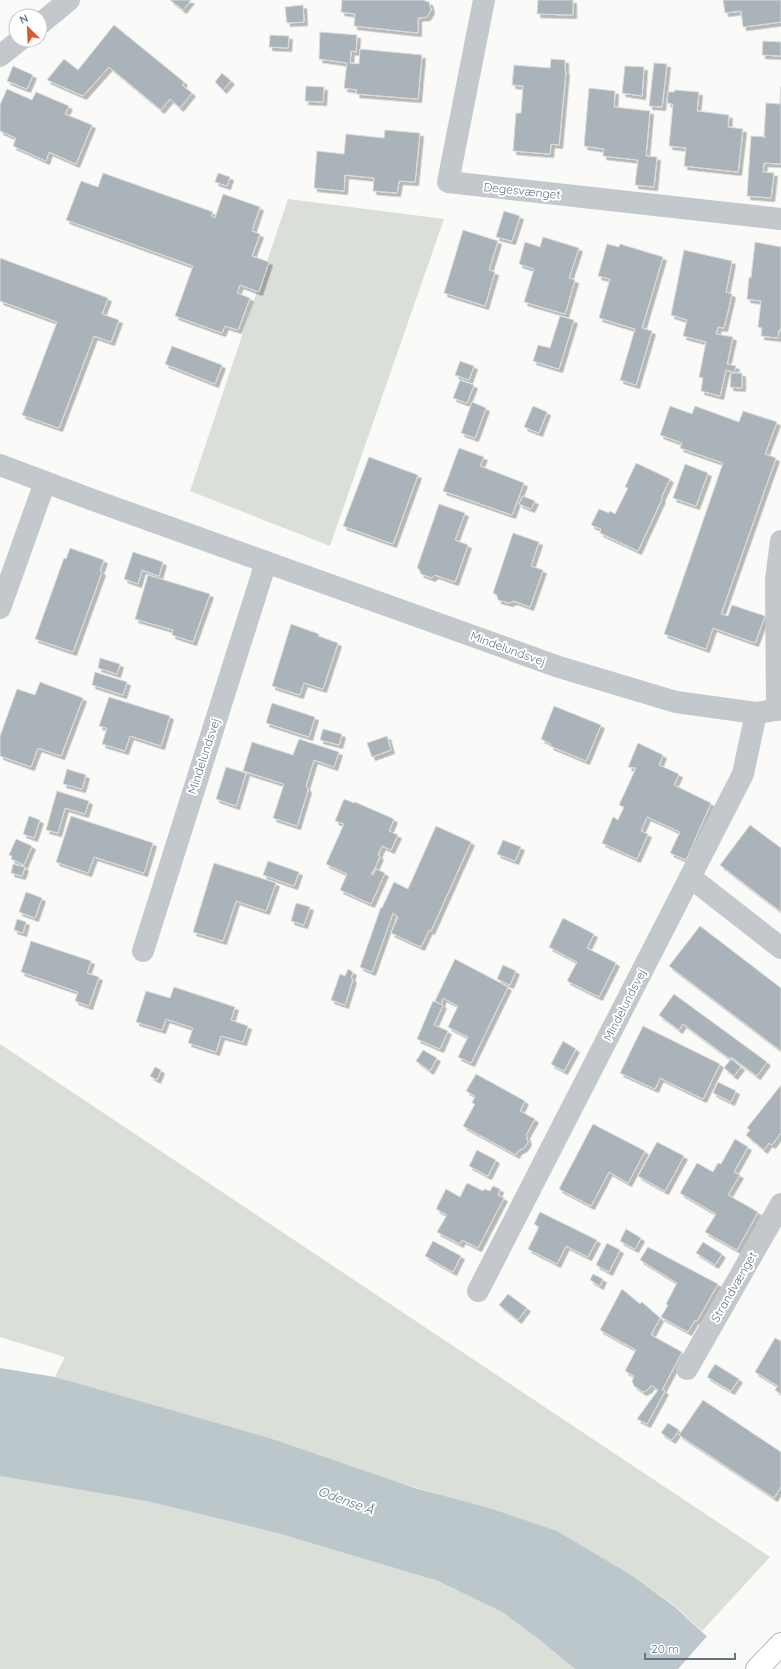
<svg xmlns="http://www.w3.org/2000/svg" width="781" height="1669" viewBox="0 0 781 1669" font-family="Quicksand,sans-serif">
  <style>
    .green { fill: #dadfd7 }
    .water { fill: #bbc7cb }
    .pier { fill: #fafaf8 }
    .building { fill: #aab3b9; stroke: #dcdcda; filter: url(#shadow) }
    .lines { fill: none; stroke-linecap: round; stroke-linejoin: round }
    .major-casing { stroke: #b5babe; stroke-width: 24 }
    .minor { stroke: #c3c8cc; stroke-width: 22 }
    .major { stroke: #fff; stroke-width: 22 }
    .labels { text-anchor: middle; stroke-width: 4; stroke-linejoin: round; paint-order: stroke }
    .street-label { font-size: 12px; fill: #657683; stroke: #fff }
    .water-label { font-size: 13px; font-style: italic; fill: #60757c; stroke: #fff }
  </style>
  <defs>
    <filter id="shadow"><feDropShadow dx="3.5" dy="3.5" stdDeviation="0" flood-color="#0004"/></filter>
  </defs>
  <rect width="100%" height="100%" fill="#fafaf8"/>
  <g class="green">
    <path d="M288 199 444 219 330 546 190 491Z"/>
    <path d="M0 1044 770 1557 702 1631 675 1606 633 1576 557 1531 55 1377 65 1357 0 1337Z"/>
    <path d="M0 1476 151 1502 277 1533 438 1581 502 1612 541 1641 575 1669H0Z"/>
  </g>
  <path class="water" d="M0 1368 55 1377 269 1438 415 1488 492 1509 557 1531 633 1576 675 1607 742 1669H575L541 1641 502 1612 438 1581 277 1533 151 1502 0 1476Z"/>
  <path class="pier" d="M708 1635 744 1668V1669H678Z"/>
  <g class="building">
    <path d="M170 0H191L183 10Z"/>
    <path d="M342 0H423L429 2 431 10 427 17 418 18V33L354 26 355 14 341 12Z"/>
    <path d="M538 0H573V15L537 14Z"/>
    <path d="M723 0H781V22L743 27 741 11 725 13Z"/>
    <path d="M303 5 304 22 287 23 285 7Z"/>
    <path d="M114 25 184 82 182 85 192 93 180 108 170 99 161 110 109 67 83 96 47 80 64 59 78 70Z"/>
    <path d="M320 32 357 35 356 52 351 51 350 63 359 64 360 49 422 55 418 99 356 94 357 90 344 88 347 63 319 59Z"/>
    <path d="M270 35 289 36 288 48 269 47Z"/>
    <path d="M763 41 781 42V56L762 55Z"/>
    <path d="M551 59 565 60V71H566L559 145 551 144 550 154 513 151 516 113H521L523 86 512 85 514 65 550 68Z"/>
    <path d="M654 63 667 64 662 107 649 106Z"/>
    <path d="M13 66 33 75 27 89 7 81Z"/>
    <path d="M625 66 644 67 642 96 622 93Z"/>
    <path d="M222 73 231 81 223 90 215 82Z"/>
    <path d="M306 86 324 87 323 102 305 101Z"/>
    <path d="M781 86V164L764 163 763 172 774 173 771 198 747 196 751 136 766 137 764 136 766 103 780 104Z"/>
    <path d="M589 88 615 91 614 107 650 111 646 156 657 157 654 187 635 185 638 160 603 156 604 149 584 146Z"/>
    <path d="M7 89 32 100 36 92 69 106 65 114 92 125 76 164 49 152 46 161 13 146 16 138 0 131V105Z"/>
    <path d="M675 90 699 92 697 111 729 115 728 127 743 129 738 172 684 166 686 148 669 146 673 104 667 103 668 92H674Z"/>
    <path d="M385 130 420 133 415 182 399 181 397 193 373 191 374 178 345 175 344 191 314 188 317 151 344 154 346 134 384 138Z"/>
    <path d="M103 173 213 212 211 216 215 218 223 194 260 207 252 231 260 234 252 256 269 262 259 292 240 285 237 293 250 298 238 330 225 326 222 333 175 316 193 266 66 220 81 181 98 187Z"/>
    <path d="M218 173 230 177 227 186 215 182Z"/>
    <path d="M504 211 520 216 512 241 496 237Z"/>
    <path d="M463 230 498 241 489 270 495 272 485 306 444 293Z"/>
    <path d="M543 237 579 248 569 278 575 280 565 314 524 302 534 269 519 264 525 242 540 247Z"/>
    <path d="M755 242 781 247V330H779L778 338 761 336 762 328 758 327 761 301 747 299 749 277 751 278Z"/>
    <path d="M607 244 619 247 620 244 663 257 642 328 652 331 636 385 620 380 635 329 599 318 610 279 598 276Z"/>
    <path d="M684 250 732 261 726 292 732 294 724 328 718 327 716 334 733 337 727 364 736 366 734 372 726 370 720 396 701 391 703 378 699 377 706 342 683 336 687 320 671 315Z"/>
    <path d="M0 258 108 298 102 314 119 320 111 342 94 336 59 428 22 415 57 322 0 301Z"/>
    <path d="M560 316 574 320 559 369 533 361 538 345 550 348Z"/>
    <path d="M172 346 222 365 215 384 165 364Z"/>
    <path d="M460 361 474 366 469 380 455 375Z"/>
    <path d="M731 373H742V388L730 387Z"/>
    <path d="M460 380 474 385 467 403 453 398Z"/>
    <path d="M472 402 486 408 475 438 461 433Z"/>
    <path d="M533 406 547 412 539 433 524 427Z"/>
    <path d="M670 406 692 414 695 406 739 422 743 411 777 422 765 454 776 458 721 614 728 616 732 605 765 616 755 643 713 628 706 649 664 634 723 463 680 448 682 443 660 435Z"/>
    <path d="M459 448 484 457 480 466 524 483 512 515 443 491Z"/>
    <path d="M369 457 418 475 393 544 343 526Z"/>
    <path d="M636 463 670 479 661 498 662 499 638 551 600 533 601 529 591 525 599 509 609 513 610 511 615 514 628 488 625 487Z"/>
    <path d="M685 464 708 473 696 506 673 498Z"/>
    <path d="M523 496 535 501 531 509 519 504Z"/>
    <path d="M439 504 465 513 455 540 468 545 455 582 435 575 432 578 421 574 419 569 417 568Z"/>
    <path d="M513 533 539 542 531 566 543 570 530 607 514 601 509 603 498 600 497 595 493 593Z"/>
    <path d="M70 548 104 560 100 571 102 572 73 652 35 639 64 558 66 559Z"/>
    <path d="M133 552 163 562 159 576 142 570 138 584 124 579Z"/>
    <path d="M148 575 210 594 193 642 172 635 173 630 135 619Z"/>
    <path d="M291 624 319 634 318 636 338 643 323 689 304 683 300 695 272 686Z"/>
    <path d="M100 658 120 664 117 674 98 668Z"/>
    <path d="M95 672 127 682 123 695 92 685Z"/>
    <path d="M40 682 83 698 61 756 38 748 31 767 0 756V736L17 689 35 695Z"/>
    <path d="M109 697 170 716 161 746 130 736 125 751 102 744 107 728 99 726Z"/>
    <path d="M272 703 315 717 309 737 266 723Z"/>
    <path d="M554 706 601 725 586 761 550 746 551 744 541 739Z"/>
    <path d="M323 729 342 734 339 745 320 740Z"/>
    <path d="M387 736 391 750 372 757 367 743Z"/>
    <path d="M299 739 339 752 334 767 314 760 306 786 308 790 297 826 273 818 284 784 243 771 252 742 293 755Z"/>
    <path d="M638 743 663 755 659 765 679 774 674 785 711 803 686 860 670 853 680 832 647 817 641 831 648 834 637 859 602 843 613 817 618 820 624 807 619 805 636 768 628 767Z"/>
    <path d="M226 767 246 773 236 806 216 799Z"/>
    <path d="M67 769 86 775 82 789 63 784Z"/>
    <path d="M57 791 89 801 85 814 65 808 58 833 46 830Z"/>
    <path d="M344 799 354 803 355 802 394 819 389 831 398 835 391 850 382 846 378 855 380 856 375 868 371 874 373 875 376 869 385 873 371 904 340 890 347 874 326 864 344 824 335 821Z"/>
    <path d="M29 816 40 820 34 838 23 834Z"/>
    <path d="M71 816 153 843 144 873 94 857 88 873 56 862Z"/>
    <path d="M750 825 781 848V912L720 865Z"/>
    <path d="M436 826 471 842 431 931 429 930 421 947 391 933 398 917 393 913 372 972 360 967 381 907 382 908 394 882 408 889Z"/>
    <path d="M16 839 32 846 24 865 11 859 12 856 9 855Z"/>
    <path d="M503 840 521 847 515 861 497 854Z"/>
    <path d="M268 861 299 872 294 886 263 875Z"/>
    <path d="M214 863 276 883 266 911 236 901 223 941 193 932Z"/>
    <path d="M13 864 25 867 22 876 11 873Z"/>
    <path d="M26 892 42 898 35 918 19 912Z"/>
    <path d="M296 903 310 907 304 925 291 921Z"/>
    <path d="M563 918 594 934 587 948 616 963 599 997 567 981 577 962 549 947Z"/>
    <path d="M17 919 26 922 23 933 14 930Z"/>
    <path d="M700 926 781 988V1051L669 966Z"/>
    <path d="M31 941 91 961 87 973 99 977 89 1006 75 1001 78 992 21 972Z"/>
    <path d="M455 959 508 987 471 1063 458 1057 468 1037 448 1027 458 1006 443 998 441 1004 435 1001Z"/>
    <path d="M503 965 516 971 510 985 497 979Z"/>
    <path d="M348 969 353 972 351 978 353 979 345 1005 331 1000 340 974 345 976Z"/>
    <path d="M174 987 235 1007 231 1020 248 1026 243 1042 221 1036 216 1052 188 1043 193 1028 166 1019 162 1030 136 1022 146 991 170 998Z"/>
    <path d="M674 994 767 1062 757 1076 731 1057 730 1059 683 1024 679 1030 659 1015Z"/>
    <path d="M433 1001 443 1005 434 1025 448 1031 440 1049 417 1039Z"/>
    <path d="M643 1026 720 1064 703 1099 660 1078 655 1089 620 1073Z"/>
    <path d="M563 1041 576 1049 564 1071 551 1064Z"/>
    <path d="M423 1050 437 1058 430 1071 416 1061Z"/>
    <path d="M731 1059 741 1067 734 1076 724 1068Z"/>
    <path d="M155 1067 161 1070 157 1080 150 1076Z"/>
    <path d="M476 1074 525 1101 520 1111 535 1119 526 1135 528 1142 524 1148 518 1151 516 1155 463 1126 475 1104 472 1103 475 1096 466 1091Z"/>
    <path d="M718 1082 736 1091 731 1102 713 1093Z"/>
    <path d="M781 1085V1133L772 1145 769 1143 764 1150 746 1135 750 1130 747 1128Z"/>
    <path d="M593 1124 645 1151 628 1183 609 1172 591 1206 559 1189Z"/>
    <path d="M735 1139 748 1147 734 1172 740 1175 728 1195 758 1212 737 1250 705 1232 716 1214 680 1193 697 1163 713 1172 718 1163 721 1164Z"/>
    <path d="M657 1142 684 1156 665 1191 638 1176Z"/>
    <path d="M477 1150 496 1160 488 1176 469 1166Z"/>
    <path d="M467 1183 483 1191 484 1189 490 1191 493 1186 500 1189 498 1195 504 1198 478 1248 462 1240 460 1244 437 1232 447 1215 436 1209 446 1189 460 1197Z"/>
    <path d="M540 1212 597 1240 588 1257 566 1246 557 1264 528 1249 539 1227 534 1224Z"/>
    <path d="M626 1229 641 1238 635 1249 620 1241Z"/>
    <path d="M433 1241 461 1256 453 1272 425 1256Z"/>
    <path d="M703 1242 722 1254 715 1265 696 1253Z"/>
    <path d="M607 1243 620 1250 609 1272 596 1265Z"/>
    <path d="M648 1247 718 1284 697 1321 695 1320 688 1332 661 1317 668 1305 666 1304 677 1283 640 1260Z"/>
    <path d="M593 1274 603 1279 600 1286 590 1280Z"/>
    <path d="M622 1289 640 1304 642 1302 660 1318 651 1335 682 1352 662 1390 665 1391 647 1424 637 1419 658 1390 651 1385 649 1389 643 1392 634 1386 632 1381 634 1376 625 1371 636 1350 600 1330Z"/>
    <path d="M508 1294 527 1308 518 1320 499 1305Z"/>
    <path d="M775 1338 781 1341V1394L775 1390 778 1386 755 1372Z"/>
    <path d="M715 1364 739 1379 731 1391 707 1377Z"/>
    <path d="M703 1400 781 1452V1487L774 1498 679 1435Z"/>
    <path d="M668 1423 679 1430 672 1440 661 1433Z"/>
  </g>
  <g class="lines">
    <defs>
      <path id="major" d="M757 1669 781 1644"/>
    </defs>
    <use href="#major" class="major-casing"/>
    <g class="minor">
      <path d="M484 0 448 182 781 219"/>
      <path d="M40 24 69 0"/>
      <path d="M0 56 20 40"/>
      <path d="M0 465 93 500 559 667 676 702 756 713 781 709"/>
      <path d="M0 608 45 482"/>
      <path d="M777 710 776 579 781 541"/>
      <path d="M690 877 781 948"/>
      <path d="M143 951 266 562"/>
      <path d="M478 1291 743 774 756 713"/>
      <path d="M687 1369 781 1204"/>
    </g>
    <use href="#major" class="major"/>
  </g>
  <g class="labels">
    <g class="street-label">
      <text transform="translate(522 191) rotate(6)" y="4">Degesvænget</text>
      <text transform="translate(508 649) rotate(20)" y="4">Mindelundsvej</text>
      <text transform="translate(204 756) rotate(-72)" y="4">Mindelundsvej</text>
      <text transform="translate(625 1005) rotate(-63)" y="4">Mindelundsvej</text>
      <text transform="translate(734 1287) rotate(-60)" y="4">Strandvænget</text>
    </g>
    <g class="water-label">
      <text transform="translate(346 1500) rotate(20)" y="5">Odense Å</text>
    </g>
  </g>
  <g transform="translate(28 28) rotate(336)"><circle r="19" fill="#ffffff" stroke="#c1c8cd"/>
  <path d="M0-3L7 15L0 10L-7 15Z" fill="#e4572e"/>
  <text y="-6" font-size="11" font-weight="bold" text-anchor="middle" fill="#657683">N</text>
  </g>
  <path d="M645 1653v6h90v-6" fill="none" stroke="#657683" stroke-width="2"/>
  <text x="651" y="1653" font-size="12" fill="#657683" stroke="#ffffff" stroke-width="3" paint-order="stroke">20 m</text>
</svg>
